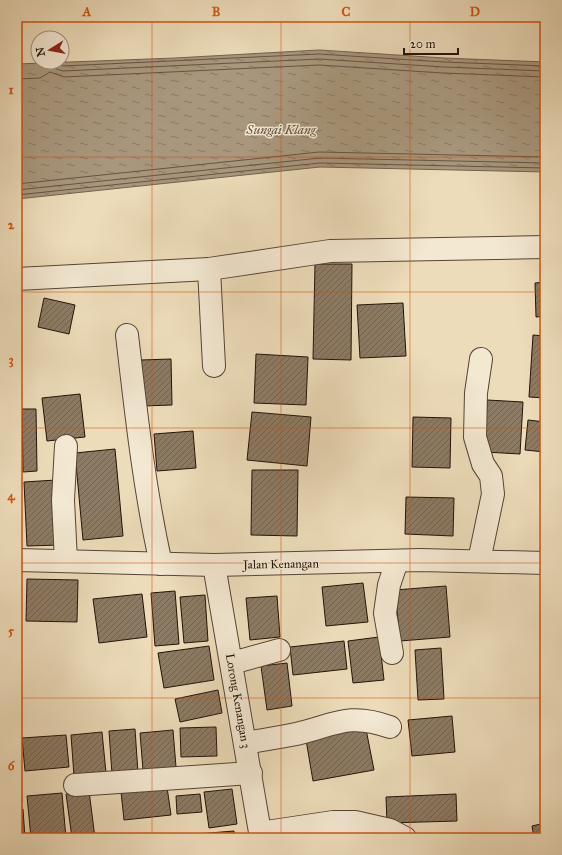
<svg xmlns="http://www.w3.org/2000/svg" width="562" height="855" viewBox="0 0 562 855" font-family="'IM FELL Great Primer',serif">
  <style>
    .water { fill: url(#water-ripples); stroke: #73624e }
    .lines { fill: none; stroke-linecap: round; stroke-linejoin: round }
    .shore { stroke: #665442; stroke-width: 1 }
    .building { fill: url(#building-hatch); stroke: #231208 }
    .minor-casing { stroke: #564434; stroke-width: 24 }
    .minor { stroke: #f3e8d2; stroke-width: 22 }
    .grid { fill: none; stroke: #d4520c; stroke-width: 1; stroke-opacity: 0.55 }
    .labels { text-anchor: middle; stroke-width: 3; stroke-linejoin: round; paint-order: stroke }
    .street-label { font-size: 12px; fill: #231208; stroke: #f3e8d2 }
    .water-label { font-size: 13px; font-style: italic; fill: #5f4e3d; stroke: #f3e8d2 }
    .neatline { fill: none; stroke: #d4520c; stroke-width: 1.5 }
    .grid-label { font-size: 13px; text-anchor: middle; font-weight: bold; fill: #d4520c }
  </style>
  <defs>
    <pattern id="water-ripples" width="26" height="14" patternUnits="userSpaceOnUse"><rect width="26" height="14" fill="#a8977d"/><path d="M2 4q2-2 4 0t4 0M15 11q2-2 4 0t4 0" fill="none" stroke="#887a64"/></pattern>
    <pattern id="building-hatch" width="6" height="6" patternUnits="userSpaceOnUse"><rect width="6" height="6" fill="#8c7b65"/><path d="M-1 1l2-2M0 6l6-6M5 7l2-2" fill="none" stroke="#726351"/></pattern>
  </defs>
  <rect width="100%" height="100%" fill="#eddcba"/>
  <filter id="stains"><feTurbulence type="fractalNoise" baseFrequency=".005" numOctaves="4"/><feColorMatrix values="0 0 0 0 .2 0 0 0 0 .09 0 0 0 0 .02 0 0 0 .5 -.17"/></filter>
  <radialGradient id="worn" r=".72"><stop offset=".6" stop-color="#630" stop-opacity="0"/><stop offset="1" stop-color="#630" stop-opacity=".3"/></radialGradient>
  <path class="water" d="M319 50 444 58 545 62V172L320 167 17 199V64L175 58Z"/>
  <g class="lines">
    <g class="shore">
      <path d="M53 62 56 69 63 71 319 59 444 67 545 71"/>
      <path d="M58 62 63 66 319 54 444 62 545 66"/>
      <path d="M17 79 40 78 50 72 64 77 319 65 443 73 545 77"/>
      <path d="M17 184 319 152 545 157"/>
      <path d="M17 190 320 158 545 163"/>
      <path d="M17 195 320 163 545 168"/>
    </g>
  </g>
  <g class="building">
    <path d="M315 264H352L351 360 313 359Z"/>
    <path d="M545 282V316L536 317 535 283Z"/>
    <path d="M44 298 75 305 69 334 38 327Z"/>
    <path d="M403 303 406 356 360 358 357 305Z"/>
    <path d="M533 335 545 336V398L529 397Z"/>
    <path d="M256 354 308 357 306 405 254 403Z"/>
    <path d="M171 359 172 405 142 406 141 360Z"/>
    <path d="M80 394 85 437 47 441 42 398Z"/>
    <path d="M487 400 523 402 520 454 485 452Z"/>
    <path d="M22 409H36L37 471 23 472Z"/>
    <path d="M252 412 311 417 307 466 247 460Z"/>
    <path d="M413 417 451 418 450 468 412 467Z"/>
    <path d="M528 420 545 422V452L525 450Z"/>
    <path d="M193 431 196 468 157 471 154 434Z"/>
    <path d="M115 449 123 536 83 540 75 453Z"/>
    <path d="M252 470H298L297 536 251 535Z"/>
    <path d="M56 480 60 545 27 546 24 482Z"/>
    <path d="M406 497 454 498 453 536 405 534Z"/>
    <path d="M27 579 78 580 77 622 26 621Z"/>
    <path d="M363 583 368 622 326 626 322 587Z"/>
    <path d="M446 586 450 637 400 641 395 590Z"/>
    <path d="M17 588 21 631H17Z"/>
    <path d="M175 591 179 644 155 646 151 593Z"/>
    <path d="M142 594 147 637 99 643 93 599Z"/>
    <path d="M205 595 208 641 184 643 180 597Z"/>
    <path d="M277 596 280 637 250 640 246 598Z"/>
    <path d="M379 637 384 680 353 683 348 641Z"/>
    <path d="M344 641 347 669 293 675 290 647Z"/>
    <path d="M209 646 214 680 164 688 158 653Z"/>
    <path d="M441 648 444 699 418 700 415 650Z"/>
    <path d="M17 659 19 694H17Z"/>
    <path d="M287 663 292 706 267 710 261 666Z"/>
    <path d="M218 690 222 713 180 722 175 699Z"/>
    <path d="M452 716 455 752 412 756 408 720Z"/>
    <path d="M365 724 374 770 313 781 305 734Z"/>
    <path d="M216 727 217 756 181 757 180 728Z"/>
    <path d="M135 729 138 773 112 774 109 731Z"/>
    <path d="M173 730 176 767 143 770 140 733Z"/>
    <path d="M102 732 106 773 74 776 71 735Z"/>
    <path d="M66 735 69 767 25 771 22 738Z"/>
    <path d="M17 772H20L22 802 17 803Z"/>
    <path d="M167 787 171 815 124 820 121 792Z"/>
    <path d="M232 789 237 824 209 828 204 792Z"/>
    <path d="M89 791 95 838H72L66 794Z"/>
    <path d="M62 793 66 838H31L27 796Z"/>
    <path d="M200 794 202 812 177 814 176 796Z"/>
    <path d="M456 794 457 821 387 823 386 797Z"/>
    <path d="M23 809 25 838H17V810Z"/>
    <path d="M545 823V838H534L532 826Z"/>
    <path d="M383 829 384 838H316V831Z"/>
    <path d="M234 831 235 838H186L185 835Z"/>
  </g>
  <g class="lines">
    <defs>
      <g id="minor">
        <path d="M209 269 214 366"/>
        <path d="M17 279 209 269 330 251 545 247"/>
        <path d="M127 335C136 412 144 488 161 564"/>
        <path d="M17 560 214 565 421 560 545 563"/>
        <path d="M66 561 63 500 66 446"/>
        <path d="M479 561 493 494 491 476 483 464 475 437 476 393 481 359"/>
        <path d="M214 565 261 838"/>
        <path d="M392 653 385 613 389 585 397 561"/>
        <path d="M232 663 279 650"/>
        <path d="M246 743C261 740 276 738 291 735 332 727 346 711 390 727"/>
        <path d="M75 785 251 773"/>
        <path d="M260 833 333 822H355L390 830 405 838"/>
      </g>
    </defs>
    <use href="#minor" class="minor-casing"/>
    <use href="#minor" class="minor"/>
  </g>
  <path class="grid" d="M152 17V838M281 17V838M410 17V838M17 157H545M17 292H545M17 428H545M17 563H545M17 698H545"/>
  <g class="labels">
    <g class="street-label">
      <text transform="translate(281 564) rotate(-1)" y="4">Jalan Kenangan</text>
      <text transform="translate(238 701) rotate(80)" y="4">Lorong Kenangan 3</text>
    </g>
    <g class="water-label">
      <text x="281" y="134">Sungai Klang</text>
    </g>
  </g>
  <rect width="562" height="855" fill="none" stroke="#eddcba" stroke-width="44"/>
  <g transform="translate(50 50) rotate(259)"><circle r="19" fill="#f3e8d2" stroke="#a09281"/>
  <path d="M0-3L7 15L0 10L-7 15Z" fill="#8f2418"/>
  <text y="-6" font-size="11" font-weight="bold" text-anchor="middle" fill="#231208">N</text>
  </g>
  <path d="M404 48v6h54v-6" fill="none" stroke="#231208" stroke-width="2"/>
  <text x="410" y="48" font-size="12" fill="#231208" stroke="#f3e8d2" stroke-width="3" paint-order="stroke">20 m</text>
  <rect x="22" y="22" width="518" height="811" class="neatline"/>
  <g class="grid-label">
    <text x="87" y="16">A</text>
    <text x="216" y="16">B</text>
    <text x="346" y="16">C</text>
    <text x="475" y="16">D</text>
    <text x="11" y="94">1</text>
    <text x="11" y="229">2</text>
    <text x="11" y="364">3</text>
    <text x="11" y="500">4</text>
    <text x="11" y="635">5</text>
    <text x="11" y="770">6</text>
  </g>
  <rect width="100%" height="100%" filter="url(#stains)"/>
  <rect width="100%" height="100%" fill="url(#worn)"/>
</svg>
